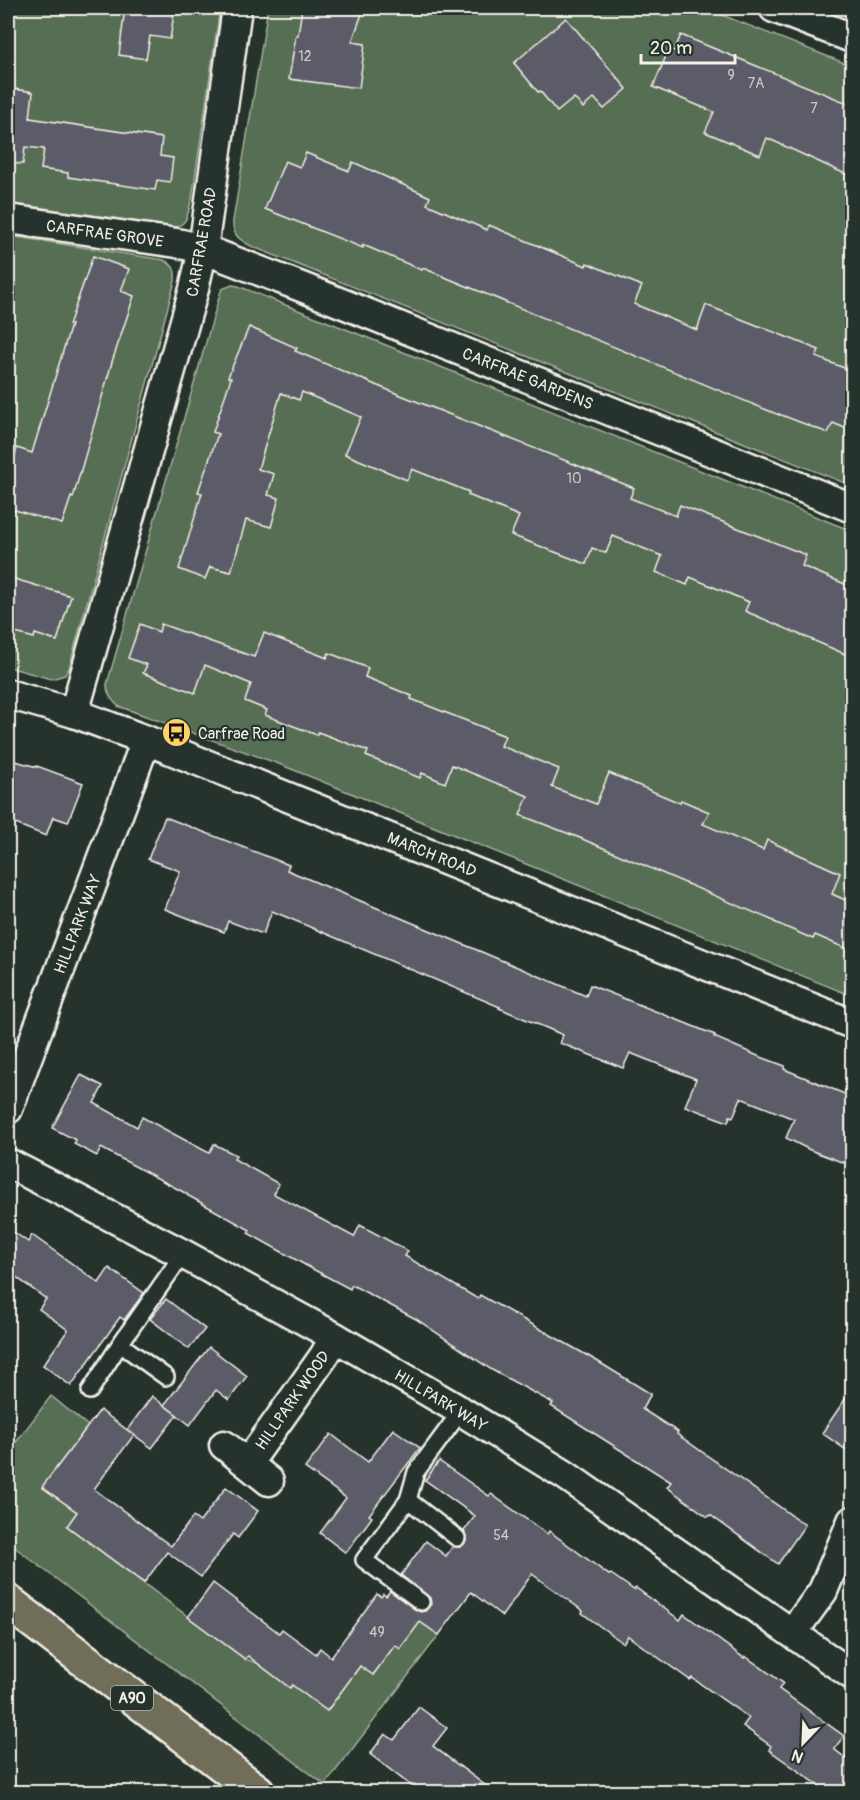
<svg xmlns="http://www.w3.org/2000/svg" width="860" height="1800" viewBox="0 0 860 1800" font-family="Pangolin,sans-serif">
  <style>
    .green { fill: #576e52; stroke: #a6b09d; stroke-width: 1.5 }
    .building { fill: #5b5c69; stroke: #f4f1e8; stroke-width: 1.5 }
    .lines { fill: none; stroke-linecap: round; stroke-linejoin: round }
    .service-casing { stroke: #f4f1e8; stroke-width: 20 }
    .minor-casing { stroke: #f4f1e8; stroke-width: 33 }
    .primary-casing { stroke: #f4f1e8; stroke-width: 38 }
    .service { stroke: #26332d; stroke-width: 15 }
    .minor { stroke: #26332d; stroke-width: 28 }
    .primary { stroke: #706e59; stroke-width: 33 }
    .labels { text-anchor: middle; stroke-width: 4.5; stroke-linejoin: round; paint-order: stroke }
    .number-label { font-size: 14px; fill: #ceccc8 }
    .shield { fill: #26332d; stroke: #b6b8b0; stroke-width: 1.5 }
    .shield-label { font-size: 15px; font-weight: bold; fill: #f4f1e8 }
    .street-label { font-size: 16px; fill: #f4f1e8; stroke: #26332d }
    .poi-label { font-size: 16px; fill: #f4f1e8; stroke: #26332d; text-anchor: start }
  </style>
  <rect width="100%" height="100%" fill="#26332d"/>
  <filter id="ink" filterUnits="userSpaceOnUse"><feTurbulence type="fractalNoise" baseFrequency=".0167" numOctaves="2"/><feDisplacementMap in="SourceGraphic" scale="12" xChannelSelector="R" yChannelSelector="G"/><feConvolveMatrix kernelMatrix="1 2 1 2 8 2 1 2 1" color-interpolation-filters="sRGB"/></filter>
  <g filter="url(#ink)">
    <g class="green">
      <path d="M8 8H220L192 198C187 214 189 227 169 228L22 209 8 200Z"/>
      <path d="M268 8H704L852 66V486L251 246C240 240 232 235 233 221Z"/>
      <path d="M17 237 164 260C174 266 176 269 175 281L69 668 65 675 51 679 8 667V242Z"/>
      <path d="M232 285 238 286 852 531V996L279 764 118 706C111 699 107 694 107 684L220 294 222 289Z"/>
      <path d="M51 1396 88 1426 42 1487 77 1512 67 1526 245 1659 257 1663 290 1688 292 1685 327 1711 360 1666 373 1675 395 1644 420 1622 439 1635 325 1785 8 1542V1453Z"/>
    </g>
    <g class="building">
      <path d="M125 8H175L170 39 150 36 146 59 119 55Z"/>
      <path d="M302 8H364L352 42 365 44 359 88 289 79 296 35H298Z"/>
      <path d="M566 18 627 89 604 109 594 98 583 108 574 98 557 112 540 91 538 92 514 63Z"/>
      <path d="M681 35 852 105V177L767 138 760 155 705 132 714 112 653 87 669 49 674 51Z"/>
      <path d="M8 88 33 92 30 118 162 138 160 156 173 158 170 182 157 180 155 190 68 177V173L41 169 44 149 25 147 23 164 8 163Z"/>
      <path d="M306 153 349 171 353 162 430 197 427 204 487 230 489 225 586 266 587 263 642 286 634 304 697 330 706 305 819 350 816 357 852 371V431L833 423 828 433 779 414V415L423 268 422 270 363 245V248L265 209 285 161 300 167Z"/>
      <path d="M93 256 129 269 121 291 134 296 112 362 73 498 71 497 62 524 8 508V480L17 448 32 453 71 325H69Z"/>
      <path d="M249 327 297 348 295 351 378 386 634 488 630 498 676 516 680 505 806 555 802 566 852 587V657L745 611 749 602 690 577 687 585 656 572 662 556 613 536 606 553 592 548 586 564 511 535 519 516 468 495 469 492 412 469 407 480 345 454 361 417 302 392 299 400 281 393 258 469 274 474 268 495 279 498 271 527 246 520 231 572 210 567 205 579 179 569 202 493 198 492 218 434 213 432 231 378 228 377Z"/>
      <path d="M8 577 71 596 57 641 35 634 34 638 8 631Z"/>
      <path d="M140 624 159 632 161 624 254 657 264 633 327 658 329 653 368 668 365 677 412 696 411 699 505 736 501 746 559 769 552 787 596 804 609 773 680 803 681 800 709 812 703 824 763 850 767 840 840 873 832 894 852 903V951L815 935 813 939 774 922V921L580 838 520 815 528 796 452 765 445 783 422 773 420 778 366 756 368 751 318 732 317 735 265 715 267 710 245 701 251 684 205 665 195 693 143 673 147 665 128 658Z"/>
      <path d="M8 759 37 767V766L83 783 68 822 53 817 46 836 8 821Z"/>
      <path d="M165 817 289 865 287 870 586 996 590 985 715 1035 714 1037 758 1056 785 1066 784 1069 852 1097V1166L810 1150 786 1138 794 1119 741 1098 733 1117 730 1116 728 1122 685 1106 696 1079 630 1053 623 1068 560 1043 563 1035 499 1008 500 1007 272 911 263 934 228 921 224 932 165 909 180 871 148 859Z"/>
      <path d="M81 1075 103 1086 94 1103 137 1127 142 1117 209 1153 214 1144 236 1155 234 1159 279 1184 274 1194 354 1237 360 1225 408 1251 405 1256 478 1299 480 1295 597 1361 651 1394 642 1409 678 1432 677 1434 805 1525 778 1564 710 1515 708 1517 667 1487 671 1482 551 1406 553 1403 492 1370 416 1319 352 1285 350 1289 307 1266 248 1233 250 1230 187 1195V1194L101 1148 97 1156 74 1144 76 1140 52 1128Z"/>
      <path d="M8 1228 28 1242 32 1235 99 1283 109 1268 144 1293 124 1320 120 1317 71 1386 43 1365 68 1330 39 1309 46 1299 8 1271Z"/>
      <path d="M166 1299 205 1329 189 1349 150 1319Z"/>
      <path d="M209 1347 247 1376 229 1400 216 1390 190 1425 164 1405Z"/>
      <path d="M852 1389V1454L822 1433Z"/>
      <path d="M152 1396 177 1415 152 1448 127 1430Z"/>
      <path d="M100 1410 134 1435 94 1489 171 1546 193 1517 200 1522 226 1487 258 1511 238 1538 233 1534 201 1577 167 1552 144 1583 67 1526 77 1512 42 1487Z"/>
      <path d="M393 1429 420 1448 369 1515 372 1517 346 1553 320 1533 346 1498 305 1468 331 1434 368 1462Z"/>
      <path d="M439 1461 489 1496 491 1494 547 1534 549 1531 609 1575 611 1574 634 1590 636 1588 680 1620 684 1614 744 1658 745 1656 783 1683 779 1689 844 1736 834 1749 852 1763V1792H828L769 1750 771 1746 743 1726 749 1718 692 1678 690 1680 628 1636 623 1643 582 1613 583 1611 532 1574 502 1616 471 1592 439 1635 420 1622 400 1649 395 1645 373 1675 360 1666 327 1711 292 1685 290 1688 248 1656 245 1659 188 1617 213 1583 279 1633 282 1629 316 1654 320 1648 331 1657 377 1594 381 1597 383 1594 386 1596 390 1591 416 1610 421 1612 425 1611 431 1604 430 1598 401 1575 426 1541 446 1556 453 1546 460 1547 464 1544 467 1539 464 1531 475 1516 425 1480Z"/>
      <path d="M419 1707 447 1728 433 1746 494 1792H419L370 1754 385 1734 394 1740Z"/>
    </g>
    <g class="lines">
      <defs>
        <g id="service">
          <path d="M166 1377 120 1344 183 1254"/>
          <path d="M90 1391 120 1344"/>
          <path d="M408 1500 457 1538"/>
          <path d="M421 1602 364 1560 408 1500 416 1472 461 1411"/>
        </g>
        <g id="minor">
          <path d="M774 8 852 38"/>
          <path d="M8 219 177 243 203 249 304 288 852 508"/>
          <path d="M8 694 74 713 146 740 852 1024"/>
          <path d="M74 713 194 289 203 249 237 8"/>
          <path d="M8 1109 146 740"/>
          <path d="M8 1163 183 1254 335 1337 461 1411 565 1475 852 1675"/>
          <path d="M224 1445 269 1481"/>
          <path d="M248 1463 324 1356 335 1337"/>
          <path d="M793 1632 823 1591 852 1521"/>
        </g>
        <path id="primary" d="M8 1602 258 1792"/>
      </defs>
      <use href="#service" class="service-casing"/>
      <use href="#minor" class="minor-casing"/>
      <use href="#primary" class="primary-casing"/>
      <use href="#service" class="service"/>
      <use href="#minor" class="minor"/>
      <use href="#primary" class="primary"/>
    </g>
  </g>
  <defs>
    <symbol id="bus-disc" viewBox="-11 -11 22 22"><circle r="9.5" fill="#ffd166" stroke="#26332d"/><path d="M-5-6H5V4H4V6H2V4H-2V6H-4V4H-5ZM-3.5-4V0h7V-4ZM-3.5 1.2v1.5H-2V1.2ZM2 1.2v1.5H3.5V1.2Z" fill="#111"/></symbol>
  </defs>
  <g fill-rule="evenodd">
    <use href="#bus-disc" x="160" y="716" width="33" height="33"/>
  </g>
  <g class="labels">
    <g class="number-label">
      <text x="305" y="61">12</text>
      <text x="731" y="80">9</text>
      <text x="756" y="88">7A</text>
      <text x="814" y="113">7</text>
      <text x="574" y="483">10</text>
      <text x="501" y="1540">54</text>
      <text x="377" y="1637">49</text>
    </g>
    <rect class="shield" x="111" y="1686" width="42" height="24" rx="4.5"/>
    <g class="shield-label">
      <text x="132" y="1703">A90</text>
    </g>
    <g class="street-label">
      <text transform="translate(105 233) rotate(8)" y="6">CARFRAE GROVE</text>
      <text transform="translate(201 242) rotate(-80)" y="6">CARFRAE ROAD</text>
      <text transform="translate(528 378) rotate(22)" y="6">CARFRAE GARDENS</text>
      <text transform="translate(432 854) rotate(22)" y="6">MARCH ROAD</text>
      <text transform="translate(77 924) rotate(-69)" y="6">HILLPARK WAY</text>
      <text transform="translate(292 1400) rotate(-55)" y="6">HILLPARK WOOD</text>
      <text transform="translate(441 1400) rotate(31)" y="6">HILLPARK WAY</text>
    </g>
    <g class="poi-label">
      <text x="198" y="739">Carfrae Road</text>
    </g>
  </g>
  <rect width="860" height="1800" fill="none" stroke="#26332d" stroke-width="30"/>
  <rect x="15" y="15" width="830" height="1770" fill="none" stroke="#f4f1e8" stroke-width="2" filter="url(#ink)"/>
  <g transform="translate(803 1743) rotate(203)" stroke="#26332d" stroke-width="4.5" paint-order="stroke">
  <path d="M0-4.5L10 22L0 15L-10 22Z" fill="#f4f1e8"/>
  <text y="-9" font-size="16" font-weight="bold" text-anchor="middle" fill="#f4f1e8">N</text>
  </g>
  <path d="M641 54v9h94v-9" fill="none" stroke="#f4f1e8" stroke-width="3"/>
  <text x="650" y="54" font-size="18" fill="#f4f1e8" stroke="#26332d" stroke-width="4.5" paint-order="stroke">20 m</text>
</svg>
